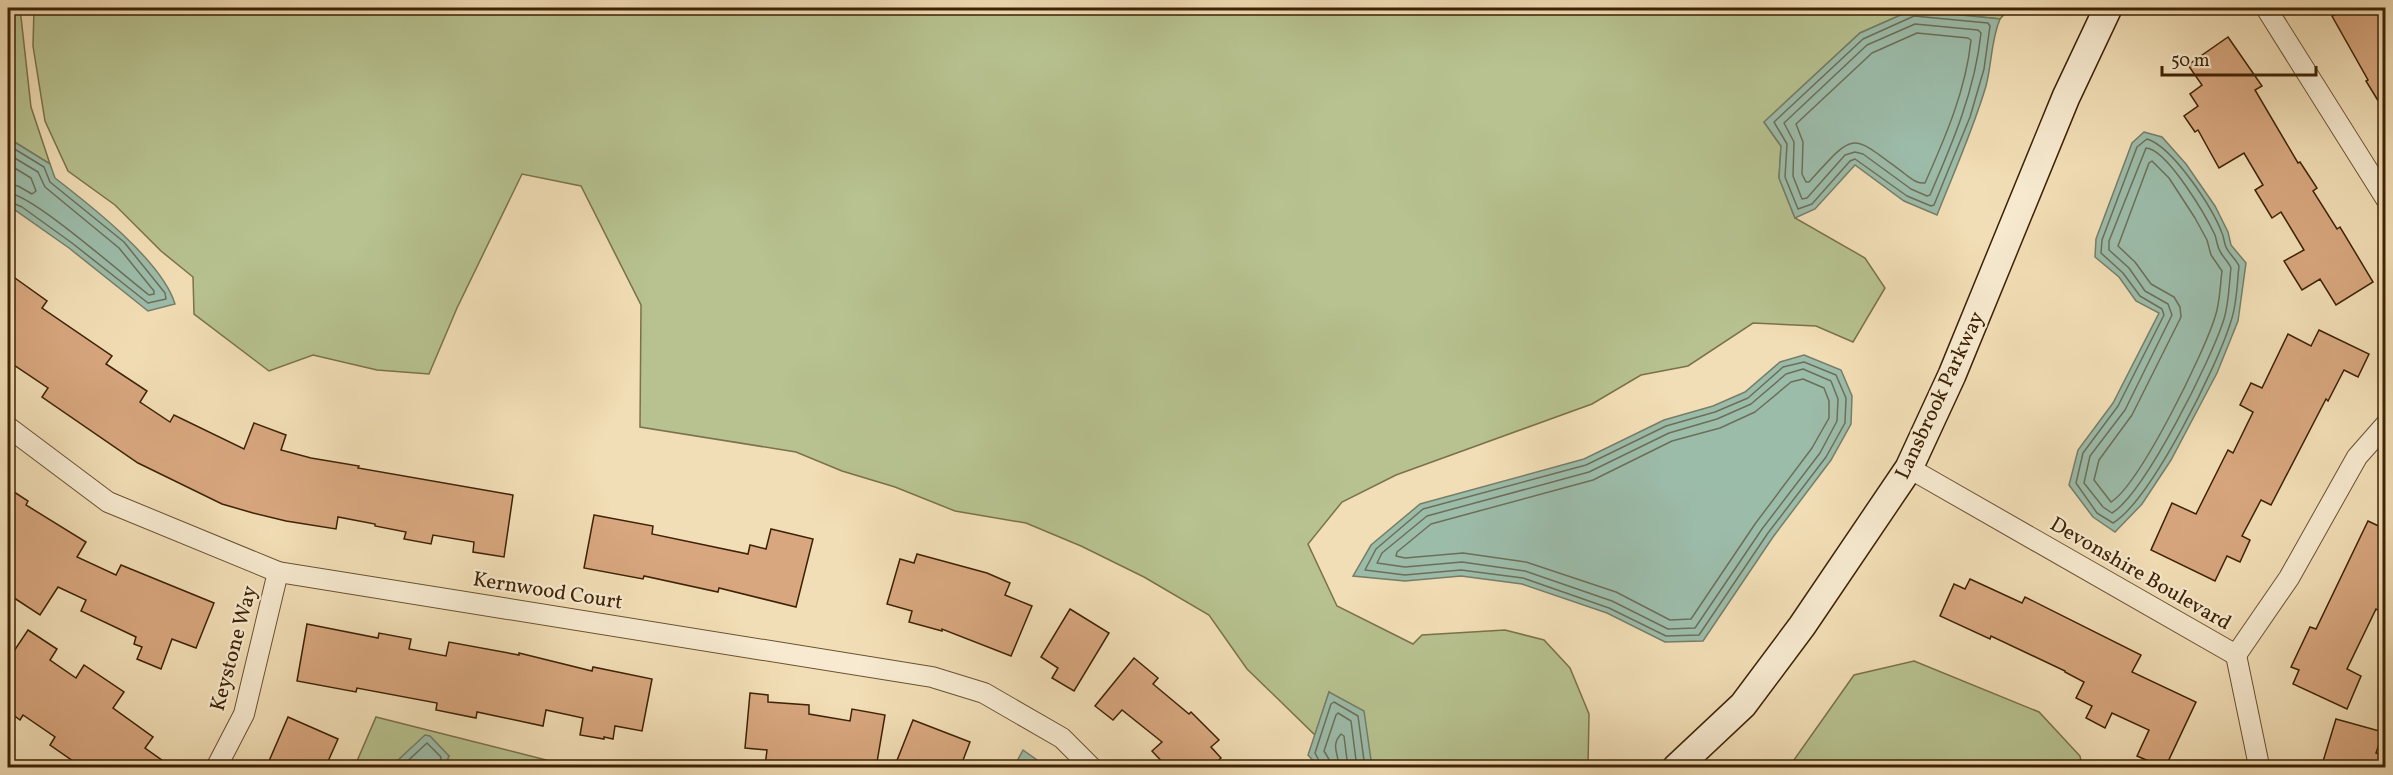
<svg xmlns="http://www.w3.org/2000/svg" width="2393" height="775" viewBox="0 0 2393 775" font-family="Vollkorn,serif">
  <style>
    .green { fill: #b7c290; stroke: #7a724a; stroke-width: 1.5 }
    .water { fill: #9cbcaa; stroke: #767e68; stroke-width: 1.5 }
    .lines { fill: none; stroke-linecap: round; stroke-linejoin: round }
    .shore { stroke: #6c6f58; stroke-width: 1.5 }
    .building { fill: #d8a77f; stroke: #3d2205; stroke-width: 1.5 }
    .street-casing { stroke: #6a5131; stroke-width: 22 }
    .secondary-casing { stroke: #3d2205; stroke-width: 30 }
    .street { stroke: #f7ead0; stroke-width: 20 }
    .secondary { stroke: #f7ead0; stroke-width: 27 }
    .labels { text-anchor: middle; stroke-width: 4.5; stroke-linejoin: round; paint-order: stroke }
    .street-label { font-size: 21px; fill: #3d2205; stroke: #f7ead0 }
  </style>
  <rect width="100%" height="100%" fill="#f2deb6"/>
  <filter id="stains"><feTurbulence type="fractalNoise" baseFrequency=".00333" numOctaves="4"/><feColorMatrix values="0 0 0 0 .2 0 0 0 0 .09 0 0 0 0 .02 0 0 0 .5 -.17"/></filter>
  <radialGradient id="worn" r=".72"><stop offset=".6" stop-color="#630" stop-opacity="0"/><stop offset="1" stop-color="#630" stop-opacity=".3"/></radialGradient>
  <g class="green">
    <path d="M8 8H20L31 107 50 164 8 138Z"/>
    <path d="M34 8H2010L2000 19 1912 10 1860 33 1764 122 1781 146 1779 178 1795 218 1865 258 1885 288 1853 342 1816 326 1753 323 1688 366 1641 375 1592 404 1396 475 1342 502 1308 544 1337 606 1413 644 1422 635 1505 630 1544 640 1570 668 1589 714 1588 768 1372 767 1329 692 1315 735 1247 669 1209 615 1144 577 1081 546 1026 523 955 511 895 487 842 471 796 452 640 427 641 305 581 186 522 174 457 308 429 374 377 370 313 355 269 371 194 314 193 277 161 251 115 205 68 171 45 121 33 46Z"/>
    <path d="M1914 661 2039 712 2080 756 2082 767H1789L1854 675Z"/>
    <path d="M376 717 574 767H444L449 756 397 761 394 767 354 768Z"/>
  </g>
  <g class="water">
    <path d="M1912 10 2000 19C1991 40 1992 63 1986 86 1973 130 1954 172 1937 215L1904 201 1855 165 1815 209 1795 218 1779 178 1781 146 1764 122 1860 33Z"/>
    <path d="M2144 132 2162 137 2186 164 2215 206 2228 232 2231 245 2246 263 2238 321 2217 373 2171 460 2142 504 2115 532 2093 517 2069 485 2078 450 2113 403 2159 313 2136 301 2119 277 2095 257 2096 239 2132 143Z"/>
    <path d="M8 138 50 164 55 178C90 205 162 261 175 304L148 311 69 248 8 205Z"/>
    <path d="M1804 355 1841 370 1852 396 1851 424 1831 460 1773 537 1703 641 1665 642 1607 613 1522 584 1461 576 1405 581 1353 576 1371 545 1420 504 1584 459 1664 420 1713 406 1745 392 1780 362Z"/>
    <path d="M1329 692 1364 711 1372 767H1319L1308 755Z"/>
    <path d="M425 735 430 736 449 756 444 767H394L397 761Z"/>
    <path d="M1023 750 1047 767H1014Z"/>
  </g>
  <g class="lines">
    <g class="shore">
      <path d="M1914 16 1988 23 1990 26 1984 69 1970 117 1934 205 1931 206 1907 196 1855 159 1850 161 1812 204 1798 209 1785 177 1787 144 1774 122 1863 39Z"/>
      <path d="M1915 24 1978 30 1981 33C1975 90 1953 142 1930 195L1927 196 1911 189 1863 154 1855 152 1845 155 1807 198 1802 199 1793 176 1794 142 1784 123 1867 45Z"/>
      <path d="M1917 33 1968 38 1971 40C1966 90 1945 138 1925 183 1917 184 1912 179 1905 174 1850 133 1856 130 1809 182H1806L1802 174 1803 142 1796 124 1872 53Z"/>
      <path d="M2147 139C2173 147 2212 207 2222 233 2224 237 2224 243 2226 247 2229 254 2236 259 2239 266 2237 284 2237 304 2231 321 2218 365 2151 500 2113 523L2097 513 2076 483 2083 453 2118 406 2164 315 2162 309 2140 296 2123 273 2101 253 2102 240 2137 147Z"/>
      <path d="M8 145 44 167 50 182 124 242 165 293 166 299 148 303 72 243 22 207 8 201"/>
      <path d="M2146 148C2167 149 2206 216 2215 235 2217 241 2217 247 2221 253 2224 258 2229 263 2231 268 2229 284 2229 303 2224 319 2212 358 2145 493 2112 513L2103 507 2084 483 2090 456 2125 410 2172 315 2168 304 2145 291 2129 268 2109 250V241Z"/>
      <path d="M8 154 38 172 45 187 119 248 154 291V294L149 295C124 276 32 194 8 193"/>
      <path d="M2152 161 2169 178 2195 218 2207 240 2211 255 2222 271C2220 286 2220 303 2215 317 2204 353 2140 484 2111 502L2094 480 2099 460 2132 415 2181 317 2180 307 2174 297 2151 284 2135 262 2118 246 2149 163Z"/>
      <path d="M8 164 31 178 36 191 32 194 18 186 8 184"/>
      <path d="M1804 362 1836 375 1846 398 1845 423 1826 457 1768 533 1699 635 1666 636 1609 608 1523 578 1461 570 1405 575 1365 570 1376 549 1423 509 1586 465 1666 426 1715 412 1748 398 1783 367Z"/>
      <path d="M1803 369 1831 381 1838 399 1837 421 1820 453 1762 529 1695 628 1668 629 1612 601 1525 571 1462 562 1405 567 1377 563 1382 553 1427 516 1589 472 1669 433 1717 419 1751 404 1786 374Z"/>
      <path d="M1803 379 1824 388 1829 401V418L1812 448 1755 524 1691 619 1670 620 1616 592 1526 562 1463 553 1405 558 1396 556 1397 552 1431 524 1593 480 1672 441 1720 428 1755 412 1791 382Z"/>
      <path d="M400 768 427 743 441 757 439 768"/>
      <path d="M1323 768 1315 753 1331 704 1334 702 1358 716 1365 768"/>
      <path d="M1330 768V761L1324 751 1336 715 1338 713 1351 721 1357 768"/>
      <path d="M1339 768C1339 754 1330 746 1341 734L1344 736 1348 768"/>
    </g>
  </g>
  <g class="building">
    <path d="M2348 8H2385V112L2366 81 2368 80 2332 16Z"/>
    <path d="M2228 37 2262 86 2255 90 2298 163 2300 162 2317 188 2313 191 2337 229 2340 227 2373 282 2336 305 2320 279 2302 290 2284 261 2304 250 2281 212 2272 218 2255 190 2263 185 2244 153 2219 168 2198 130 2195 132 2184 116 2198 106 2190 94 2202 85 2188 65Z"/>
    <path d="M8 273 47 301 42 308 112 356 106 364 147 391 140 402 170 422 174 415 244 449 254 423 286 435 281 450 311 458 359 466 358 468 513 495 504 557 473 552 474 542 433 535 431 544 404 539 406 532 375 526V524L338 517 336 529 286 521 253 513 222 504 138 463 42 397 48 388 8 361Z"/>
    <path d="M2319 330 2369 354 2358 377 2344 370 2328 401 2326 399 2271 505 2261 500 2242 536 2250 540 2240 562 2227 556 2215 581 2151 550 2172 503 2196 514 2228 450 2233 453 2253 412 2240 405 2251 383 2262 388 2288 334 2311 346Z"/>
    <path d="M8 488 28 501 26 505 86 542 77 557 116 575 121 565 214 603 196 648 172 639 161 669 137 659 142 647 134 644 136 637 81 611 86 600 58 587 40 615 8 594Z"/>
    <path d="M594 515 653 526 652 534 748 554 750 545 766 549 771 529 813 539 796 607 719 588 718 592 644 576 643 579 584 568Z"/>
    <path d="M2368 521 2385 529V614L2376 609 2347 669 2361 676 2347 709 2293 684 2299 670 2291 667 2310 627 2316 629Z"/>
    <path d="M917 554 987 573 1010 583 1005 595 1032 606 1011 656 942 629V631L909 622 912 611 887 604 900 559 914 563Z"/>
    <path d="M1970 579 2022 603 2025 597 2141 655 2132 672 2196 702 2165 768 2137 756 2149 730 2112 713 2105 728 2086 718 2092 706 2076 698 2084 682 2065 672V671L1991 636 1990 639 1940 616 1954 584 1965 589Z"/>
    <path d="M1070 609 1109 633 1074 691 1052 678 1058 668 1041 657Z"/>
    <path d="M307 624 378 638 379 633 411 639 409 649 446 656 449 642 519 655V653L592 671 593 667 652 679 642 731 615 726 613 739 604 737V739L580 735 583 718 546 710 543 726 477 712 476 718 436 710 437 703 357 688 356 692 297 681Z"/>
    <path d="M28 630 57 649 50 660 76 678 84 665 124 692 113 708 153 737 145 748 173 768H83L50 745 55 737 23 715 20 720 8 711V660Z"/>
    <path d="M1134 658 1158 678 1153 684 1189 714 1191 712 1219 740 1211 747 1221 758 1211 768H1168L1152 751 1162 742 1122 710 1113 720 1095 706Z"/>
    <path d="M750 693 768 695V702L809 705V714L850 721 852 709 885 715 876 768 765 766 767 750 745 748Z"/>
    <path d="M288 717 338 739 325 768H266Z"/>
    <path d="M2336 719 2383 732 2376 753 2385 756V768H2321Z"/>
    <path d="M913 720 970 742 960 768H894Z"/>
  </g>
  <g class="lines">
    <defs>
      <g id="street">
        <path d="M2266 8 2386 199"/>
        <path d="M8 427 108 502 278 572 932 677 984 693 1062 738 1092 768"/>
        <path d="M1909 468 2236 655"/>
        <path d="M2236 655 2289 578 2357 457 2386 424"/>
        <path d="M2236 655 2258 761"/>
        <path d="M216 768 244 714 278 572"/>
      </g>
      <path id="secondary" d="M1676 768 1743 705 1802 626 1909 468 1952 375 2066 97 2108 8"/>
    </defs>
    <use href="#street" class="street-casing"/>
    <use href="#secondary" class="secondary-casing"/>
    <use href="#street" class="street"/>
    <use href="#secondary" class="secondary"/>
  </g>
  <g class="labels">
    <g class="street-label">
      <text transform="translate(1939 395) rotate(-65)" y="7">Lansbrook Parkway</text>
      <text transform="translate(2141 573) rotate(30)" y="7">Devonshire Boulevard</text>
      <text transform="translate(548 590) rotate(9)" y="7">Kernwood Court</text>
      <text transform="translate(233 648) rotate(-75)" y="7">Keystone Way</text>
    </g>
  </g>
  <rect width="2393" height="775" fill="none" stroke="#f2deb6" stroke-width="30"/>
  <rect x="9" y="9" width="2375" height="757" fill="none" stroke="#3d2205" stroke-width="3"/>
  <rect x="15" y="15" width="2363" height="745" fill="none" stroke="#3d2205" stroke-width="1.5"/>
  <path d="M2162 66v9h154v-9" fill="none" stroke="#3d2205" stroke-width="3"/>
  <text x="2171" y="66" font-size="18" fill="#3d2205" stroke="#f7ead0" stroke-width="4.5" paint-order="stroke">50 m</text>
  <rect width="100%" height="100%" filter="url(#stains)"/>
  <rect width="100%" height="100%" fill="url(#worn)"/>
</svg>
